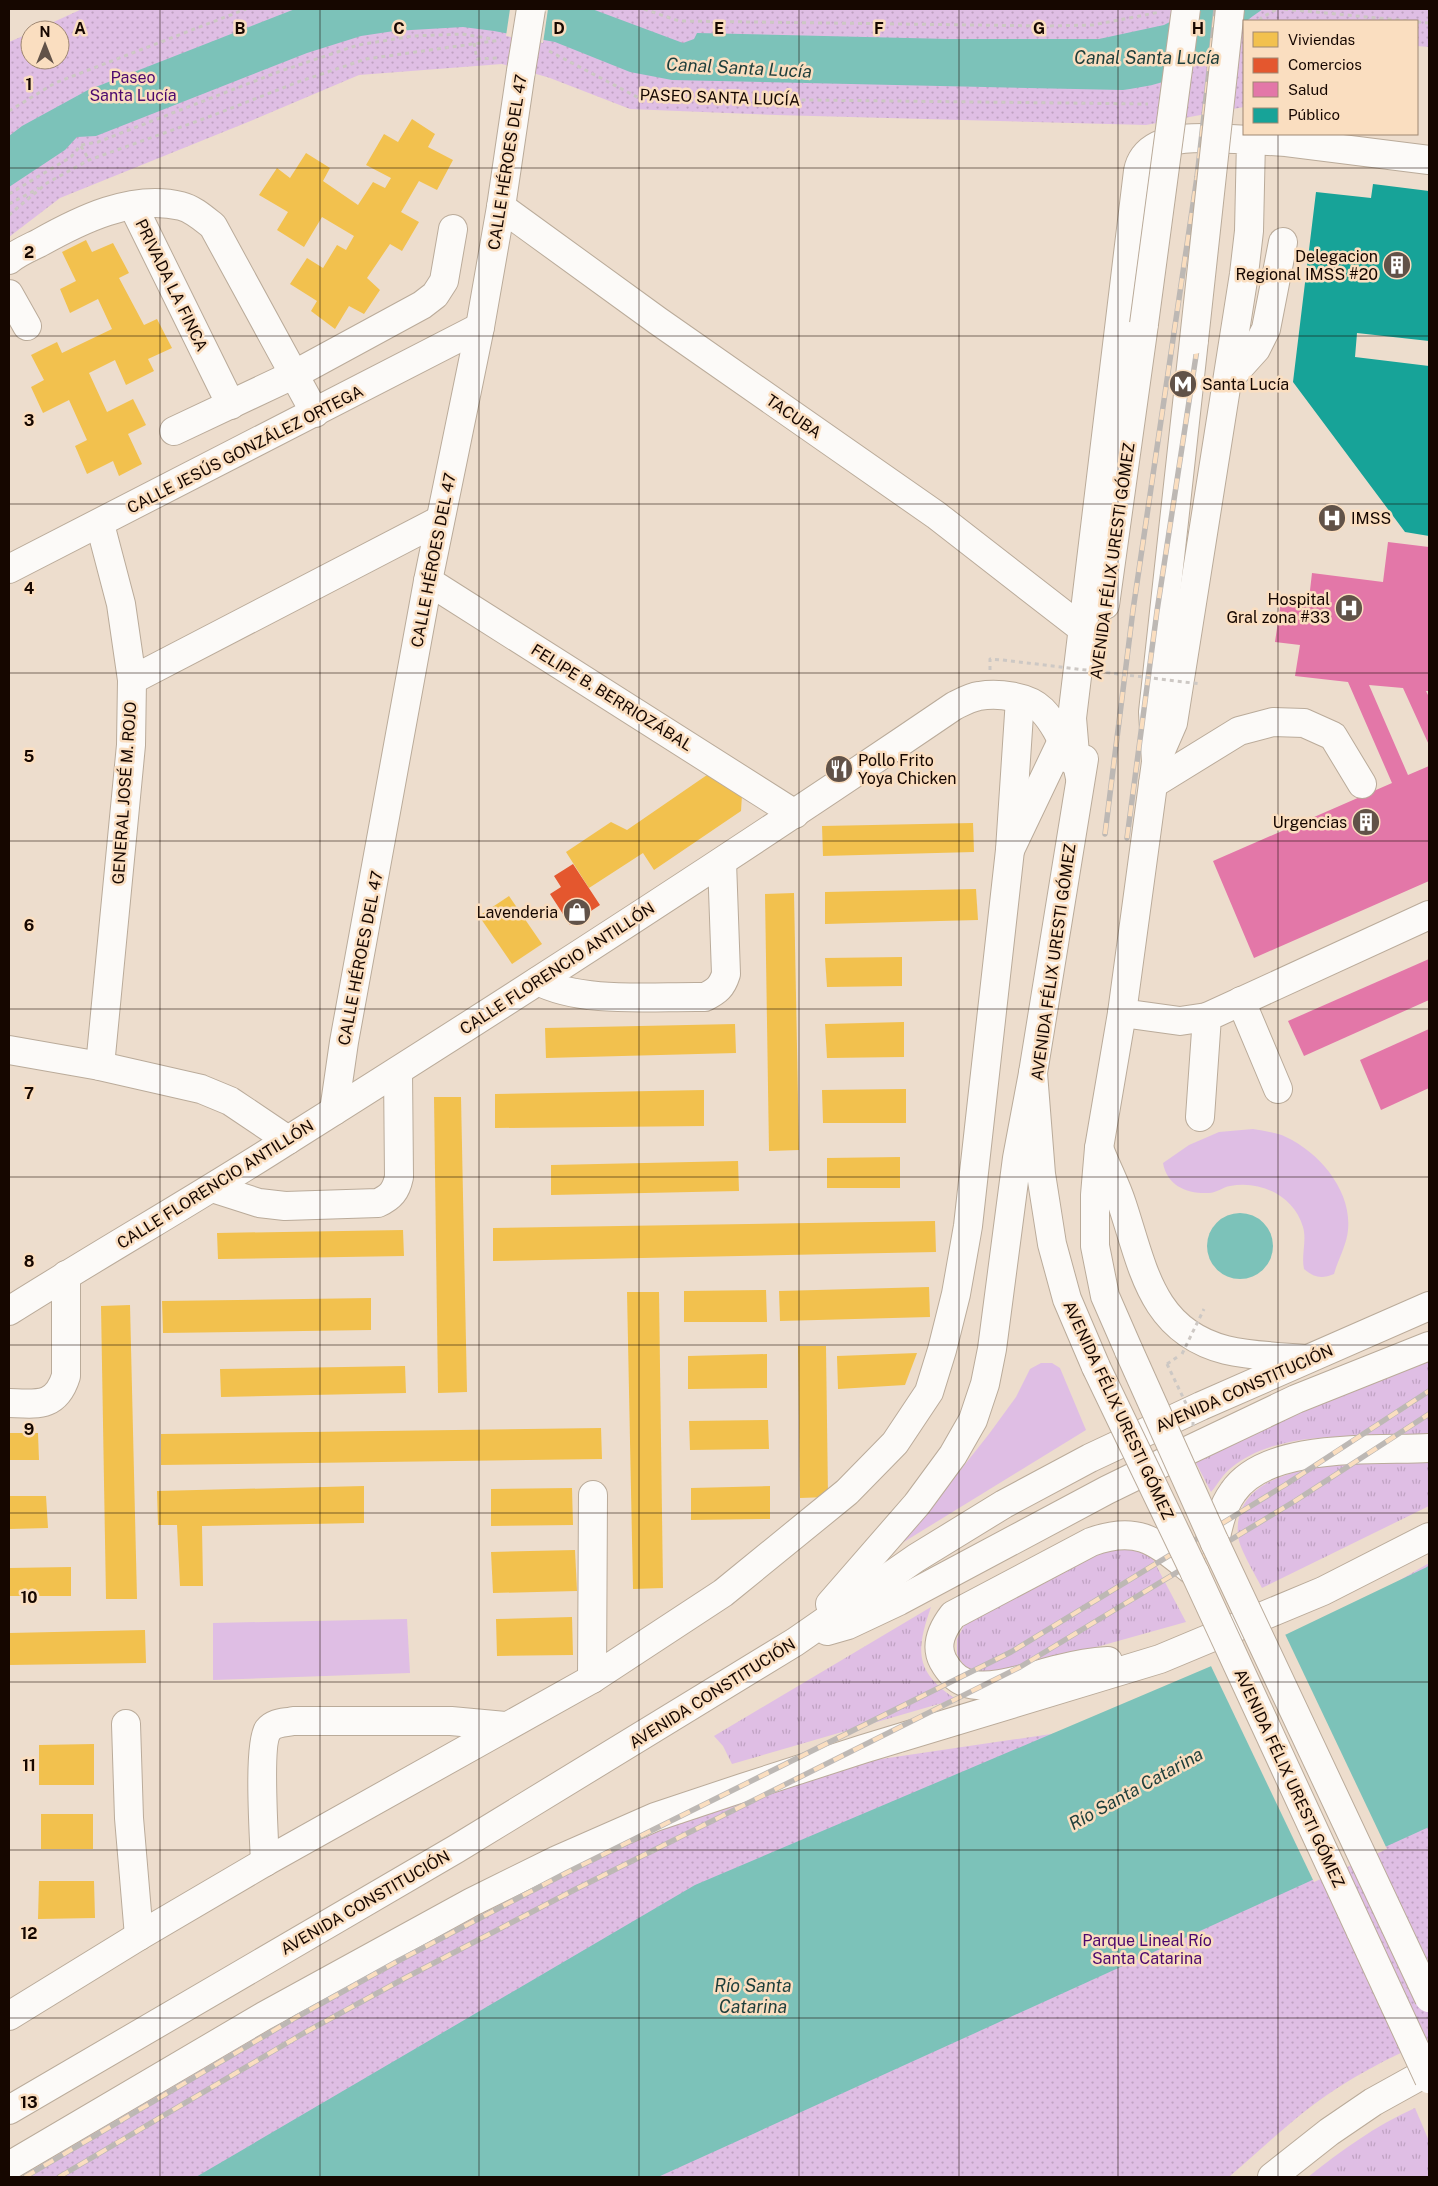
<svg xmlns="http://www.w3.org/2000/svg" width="1438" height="2186" viewBox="0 0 1438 2186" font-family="'Public Sans',sans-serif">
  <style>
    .grass { fill: url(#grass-tufts) }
    .park { fill: url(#park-dots) }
    .garden { fill: #dfbee4 }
    .water { fill: #7cc2b9 }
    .pier { fill: #edddcd }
    .homes { fill: #f2c14e }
    .shops { fill: #e4572e }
    .health { fill: #e377a8 }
    .public { fill: #17a398 }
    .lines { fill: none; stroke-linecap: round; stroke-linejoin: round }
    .minor-casing { stroke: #baab9a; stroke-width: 30 }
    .major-casing { stroke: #baab9a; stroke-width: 30 }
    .highway-casing { stroke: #baab9a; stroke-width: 30 }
    .path { stroke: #cdc8c4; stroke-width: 3; stroke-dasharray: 4 4; stroke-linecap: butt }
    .minor { stroke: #fcfaf8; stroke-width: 28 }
    .major { stroke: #fcfaf8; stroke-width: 28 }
    .highway { stroke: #fcfaf8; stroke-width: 28 }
    .rail-casing { stroke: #bdb8b4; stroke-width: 5.5 }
    .rail { stroke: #fadec0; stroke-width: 4; stroke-dasharray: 11; stroke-linecap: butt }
    .minor-bridge-casing { stroke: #baab9a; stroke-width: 30; stroke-linecap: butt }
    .major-bridge-casing { stroke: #baab9a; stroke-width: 30; stroke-linecap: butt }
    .highway-bridge-casing { stroke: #baab9a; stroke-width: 30; stroke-linecap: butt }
    .path-bridge { stroke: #cdc8c4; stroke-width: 3; stroke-dasharray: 4 4; stroke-linecap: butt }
    .minor-bridge { stroke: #fcfaf8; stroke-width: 28 }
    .major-bridge { stroke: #fcfaf8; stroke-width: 28 }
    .highway-bridge { stroke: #fcfaf8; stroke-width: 28 }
    .grid { fill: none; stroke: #160700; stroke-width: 1; stroke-opacity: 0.55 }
    .labels { text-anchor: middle; stroke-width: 5; stroke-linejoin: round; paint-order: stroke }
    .park-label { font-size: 16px; fill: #4c086d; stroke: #fadec0 }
    .street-label { font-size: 16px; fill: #160700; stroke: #fadec0 }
    .poi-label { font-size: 16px; fill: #160700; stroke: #fadec0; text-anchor: end }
    .water-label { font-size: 18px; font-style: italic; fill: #1d3e3b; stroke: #fadec0 }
    .grid-label { font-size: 16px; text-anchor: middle; font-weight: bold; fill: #160700; stroke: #fadec0; stroke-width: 5; stroke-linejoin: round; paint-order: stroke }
  </style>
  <defs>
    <pattern id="grass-tufts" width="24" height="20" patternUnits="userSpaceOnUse" patternTransform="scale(1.25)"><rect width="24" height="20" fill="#dfbee4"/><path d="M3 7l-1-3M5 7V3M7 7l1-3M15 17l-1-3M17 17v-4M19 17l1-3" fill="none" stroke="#bfa2c2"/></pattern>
    <pattern id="park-dots" width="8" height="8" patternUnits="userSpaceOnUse" patternTransform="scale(1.25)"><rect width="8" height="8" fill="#dfbee4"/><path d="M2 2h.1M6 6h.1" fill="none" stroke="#bfa2c2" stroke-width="1.8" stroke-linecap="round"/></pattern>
  </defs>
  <rect width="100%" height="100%" fill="#edddcd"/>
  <g class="grass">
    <path d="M1429 1359V1438C1370 1437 1279 1427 1231 1468 1223 1474 1218 1484 1211 1492L1193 1457Z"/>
    <path d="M1429 1463V1506L1262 1588C1256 1576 1239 1548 1238 1536 1230 1453 1377 1464 1429 1463Z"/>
    <path d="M1108 1547 1148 1550 1186 1622 1000 1674H979L964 1666 957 1654V1639L965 1624Z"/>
    <path d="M931 1607C916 1650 914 1672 956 1699L732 1764 723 1746 714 1736Z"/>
    <path d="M1415 2108 1429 2141V2177H1308C1342 2150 1375 2126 1415 2108Z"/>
  </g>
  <g class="park">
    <path d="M82 9H1429V47L1417 46V21H1244V107L1146 125 776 115 630 109 550 78 502 64 359 75 253 120 60 198 9 237V42L30 33V60H60V30H36Z"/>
    <path d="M1429 1563V2040C1388 2058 1349 2078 1313 2105 1284 2127 1257 2153 1229 2177H21L204 2066 361 1977 566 1870 665 1824 827 1767 1105 1726 1356 1606Z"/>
  </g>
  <g class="garden">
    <path d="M1253 1129C1263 1131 1276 1132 1286 1137 1320 1153 1352 1191 1348 1230 1347 1244 1338 1260 1334 1274 1322 1279 1314 1278 1304 1269 1301 1255 1307 1241 1303 1227 1294 1196 1261 1180 1230 1186 1223 1187 1216 1193 1209 1193 1187 1194 1167 1186 1163 1163L1189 1145 1219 1132Z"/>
    <path d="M1041 1363H1052L1060 1368 1086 1430 894 1548 943 1492 989 1434 1016 1397 1030 1369Z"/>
    <path d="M407 1619 410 1673 213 1680V1623Z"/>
  </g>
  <g class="water">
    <path d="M295 9H592L683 43 694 39 697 33 948 39H1099L1164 25 1195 9H1263C1234 28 1209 56 1178 75 1162 85 1141 87 1123 90L672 80 630 72 555 42 494 31 463 27 394 31 361 36 307 53 96 136 77 137 65 150 9 187V136L22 126 88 90Z"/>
    <circle cx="1240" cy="1246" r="33"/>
    <path d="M1429 1566V1827L658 2177H196L695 1885 1287 1634Z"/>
  </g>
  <g class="pier">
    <path d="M510 9H548L543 43 506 36Z"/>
    <path d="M1284 1632 1387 1849 1314 1882 1210 1664Z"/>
  </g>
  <g class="homes">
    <path d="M412 119 435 134 428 147 453 160 437 190 419 181 401 212 419 222 402 251 390 244 367 278 380 290 364 314 349 306 335 329 311 311 317 301 290 284 307 258 323 268 337 245 346 250 354 236 322 217 304 247 277 230 288 212 259 195 277 168 290 178 306 153 330 168 323 181 358 205 373 182 385 188 391 178 366 165 384 134 398 142Z"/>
    <path d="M86 240 92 252 113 243 129 273 119 278 144 325 157 319 172 348 148 359 154 371 126 385 115 360 89 373 107 412 133 399 146 425 128 434 142 464 119 476 113 461 87 474 75 446 87 440 69 400 43 413 31 387 44 380 31 355 57 342 62 353 112 329 98 299 70 313 60 289 76 281 62 252Z"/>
    <path d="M707 775 742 795 741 811 654 870 643 853 589 888 566 852 611 822 627 830Z"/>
    <path d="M973 823 974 852 823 856 822 826Z"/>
    <path d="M976 889 978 920 825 924V892Z"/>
    <path d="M794 893 799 1150 769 1151 765 894Z"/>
    <path d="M509 896 542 944 512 964 479 916Z"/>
    <path d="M902 957V986L827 987 825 958Z"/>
    <path d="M904 1022V1057L827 1058 825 1024Z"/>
    <path d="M735 1024 736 1053 546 1058 545 1028Z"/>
    <path d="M906 1089V1123H823L822 1090Z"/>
    <path d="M704 1090V1126L495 1128V1094Z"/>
    <path d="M434 1097H461L467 1392 438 1393Z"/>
    <path d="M900 1157V1188H827V1158Z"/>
    <path d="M738 1161 739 1191 551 1195V1165Z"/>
    <path d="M935 1221 936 1252 493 1261V1228Z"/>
    <path d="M403 1230 404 1256 218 1259 217 1233Z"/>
    <path d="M929 1287 930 1317 780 1321 779 1291Z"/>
    <path d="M766 1290 767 1322H684V1291Z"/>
    <path d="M627 1292H659L663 1588 633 1589Z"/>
    <path d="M371 1298V1330L163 1333 162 1301Z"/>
    <path d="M130 1305 137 1599H106L101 1306Z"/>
    <path d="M798 1346H826L828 1497 800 1498Z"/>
    <path d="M917 1353 905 1385 838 1389 837 1356Z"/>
    <path d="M767 1354V1388L688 1389V1356Z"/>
    <path d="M405 1366 406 1393 221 1397 220 1369Z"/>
    <path d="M768 1420 769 1449 690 1450 689 1421Z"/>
    <path d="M601 1428 602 1459 161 1465V1434Z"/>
    <path d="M9 1433H38L39 1460H9Z"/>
    <path d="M364 1486V1523L202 1526 203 1586H180L177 1525H158L157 1491Z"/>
    <path d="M770 1486V1519L691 1520V1488Z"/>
    <path d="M572 1488 573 1525 491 1526V1489Z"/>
    <path d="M9 1496H46L48 1528 9 1529Z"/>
    <path d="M575 1550 577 1591 493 1593 491 1552Z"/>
    <path d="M71 1567V1596H9V1568Z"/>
    <path d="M572 1617 573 1655 497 1656 496 1619Z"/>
    <path d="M145 1630 146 1663 9 1665V1633Z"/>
    <path d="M94 1744V1785H39V1745Z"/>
    <rect x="41" y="1814" width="52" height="35"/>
    <path d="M39 1881H94L95 1918 38 1919Z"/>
  </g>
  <path class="shops" d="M573 864 600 905 570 925 550 894 561 887 554 876Z"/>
  <g class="health">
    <path d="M1388 542 1429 547V691H1426L1429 697V745L1403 688 1369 685 1408 775 1429 766V881L1254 958 1213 861 1392 783 1348 682 1295 676 1300 645 1275 642 1282 594 1309 599 1312 573 1383 582Z"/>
    <path d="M1429 959V1000L1304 1056 1288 1021Z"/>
    <path d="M1429 1029V1088L1381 1110 1360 1060Z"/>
  </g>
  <path class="public" d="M1373 184 1429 191V341L1357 333 1355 357 1429 366V536L1405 532 1293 382 1316 192 1371 198Z"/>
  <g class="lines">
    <defs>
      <g id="minor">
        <path d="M1251 140 1286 142 1429 160"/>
        <path d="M133 206 231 405"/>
        <path d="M501 207 658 321 936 515 1084 630"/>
        <path d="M9 260C17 253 29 248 39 243 80 220 132 194 181 206 193 209 203 218 213 226L315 413"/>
        <path d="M9 294 27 326"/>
        <path d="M1228 380 1256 349 1266 329 1283 242"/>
        <path d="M174 431 295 374 422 305 435 295 444 281 453 229"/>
        <path d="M100 524 121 604 132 680 131 745 100 1066"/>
        <path d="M9 569 480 327"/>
        <path d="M428 581 795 814"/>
        <path d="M132 680 440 520"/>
        <path d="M1153 784 1239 731 1273 722 1304 723 1333 736 1362 784"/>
        <path d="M538 981C582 1004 654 996 705 997 717 991 722 987 726 974L722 862"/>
        <path d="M1241 1001 1278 1089"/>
        <path d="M1122 1013 1180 1021 1207 1017"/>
        <path d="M9 1050 100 1066 201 1089 230 1101 288 1140"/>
        <path d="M334 1111 344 1042 428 581 480 327 501 207 521 71"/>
        <path d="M1200 1117 1207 1017 1429 915"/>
        <path d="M212 1188 259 1203 285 1206 378 1203C391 1197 396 1191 399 1177L398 1071"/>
        <path d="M9 1311C101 1253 196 1199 288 1140 512 999 735 855 954 706 962 702 971 697 979 696 998 693 1028 696 1042 710 1055 723 1063 743 1071 760"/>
        <path d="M9 1403C37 1404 56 1408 66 1376V1275"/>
        <path d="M592 1679 593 1495"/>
        <path d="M126 1724 129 1818 139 1936"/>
        <path d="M265 1862C264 1839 258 1744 268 1730 274 1722 285 1723 293 1721H451L505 1726"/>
        <path d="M9 2016 139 1936 265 1862 592 1679 723 1593 847 1492 895 1443 929 1392 942 1350 956 1294 968 1226 1010 850 1020 699"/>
      </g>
      <g id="major">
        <path d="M1105 605 1144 324"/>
        <path d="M1084 759 1033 1073 1041 1174 1052 1244 1067 1299 1096 1367"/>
        <path d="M1080 778 1075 754 1072 718 1138 171C1139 166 1141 161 1144 157 1164 130 1221 139 1251 140L1249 231 1244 274 1173 723 1156 762"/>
        <path d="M1010 850 1071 722"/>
        <path d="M1129 1351 1105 1296 1095 1246V1195L1099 1148 1122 1013 1156 762 1153 712 1194 340"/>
      </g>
      <g id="highway">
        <path d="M1099 1148C1106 1167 1116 1185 1122 1204 1143 1267 1151 1331 1226 1350 1252 1356 1280 1357 1306 1359"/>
        <path d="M1215 1543C1218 1525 1222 1507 1233 1492 1267 1442 1375 1451 1429 1448"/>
        <path d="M830 1604 917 1504 953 1455 973 1420 985 1384 992 1349 1017 1158 1033 1073"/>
        <path d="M827 1631 848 1625 899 1601 1107 1490 1193 1448 1296 1399 1429 1346"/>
        <path d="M1108 1661C1092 1662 1075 1665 1059 1669 1033 1675 989 1693 964 1682 954 1678 948 1670 943 1661 934 1644 943 1628 953 1615L1091 1542C1140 1524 1157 1543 1195 1573"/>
        <path d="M9 2110 456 1849 795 1642 916 1558 1004 1504 1090 1458 1201 1406 1429 1306"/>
        <path d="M9 2166 264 2016 472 1902 557 1860 655 1817 742 1788 863 1749 1160 1659 1323 1591 1429 1537"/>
        <path d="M1272 2177 1329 2132 1373 2102 1429 2071"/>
      </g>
    </defs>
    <use href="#minor" class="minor-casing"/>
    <use href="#major" class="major-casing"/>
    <use href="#highway" class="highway-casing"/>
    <g class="path">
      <path d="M644 9 679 21 1048 26 1093 25 1160 12"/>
      <path d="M1284 9 1409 21"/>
      <path d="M1261 21V18L1277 9"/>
      <path d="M1417 22 1429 23"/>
      <path d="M474 43 477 59 497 58"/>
      <path d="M549 51 639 98 1148 104"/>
      <path d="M9 111 55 83 246 9"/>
      <path d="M81 146 89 160"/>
      <path d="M9 194 71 157 81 145 98 142 278 72 358 45 413 36 462 34 493 39"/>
      <path d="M9 204 39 188"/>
      <path d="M9 215 47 183 89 160 206 118 298 82 366 59 501 40"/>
      <path d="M990 670V659L1003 660"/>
      <path d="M1167 1364 1179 1356"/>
    </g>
    <use href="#minor" class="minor"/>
    <use href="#major" class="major"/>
    <use href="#highway" class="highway"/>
    <defs>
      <g id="rail">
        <path d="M1105 834 1133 610 1197 177 1216 9"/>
        <path d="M1127 838 1157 611 1212 251 1238 9"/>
        <path d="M25 2177 295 2018 398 1961 566 1873 1011 1652 1285 1485 1429 1391"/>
        <path d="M59 2177 304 2033 407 1977 574 1890 1020 1667 1295 1501 1429 1414"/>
      </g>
    </defs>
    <use href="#rail" class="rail-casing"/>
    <use href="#rail" class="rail"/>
    <defs>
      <path id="minor-bridge" d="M521 71 531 9"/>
      <g id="major-bridge">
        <path d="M1144 324 1186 9"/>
        <path d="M1194 340 1230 9"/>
        <path d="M1129 1351 1215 1543"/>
        <path d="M1096 1367 1195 1573"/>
      </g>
      <g id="highway-bridge">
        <path d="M1215 1543 1429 1998"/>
        <path d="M1195 1573 1429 2079"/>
      </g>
    </defs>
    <use href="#minor-bridge" class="minor-bridge-casing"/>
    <use href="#major-bridge" class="major-bridge-casing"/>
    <use href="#highway-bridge" class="highway-bridge-casing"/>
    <g class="path-bridge">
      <path d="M1003 660 1201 684"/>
      <path d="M1182 1354 1204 1309"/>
      <path d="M1167 1364 1193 1418V1430"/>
    </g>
    <use href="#minor-bridge" class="minor-bridge"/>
    <use href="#major-bridge" class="major-bridge"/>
    <use href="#highway-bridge" class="highway-bridge"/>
  </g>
  <path class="grid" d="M160 9V2177M320 9V2177M479 9V2177M639 9V2177M799 9V2177M959 9V2177M1118 9V2177M1278 9V21M1278 134V2177M9 168H1429M9 336H1429M9 504H1429M9 673H1429M9 841H1429M9 1009H1429M9 1177H1429M9 1345H1429M9 1513H1429M9 1682H1429M9 1850H1429M9 2018H1429"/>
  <defs>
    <symbol id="building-disc" viewBox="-11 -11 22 22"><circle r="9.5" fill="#615248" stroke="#fadec0"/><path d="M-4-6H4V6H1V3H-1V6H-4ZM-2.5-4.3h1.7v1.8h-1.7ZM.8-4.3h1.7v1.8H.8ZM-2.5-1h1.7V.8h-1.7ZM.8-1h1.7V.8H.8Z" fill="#fff"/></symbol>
    <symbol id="metro-disc" viewBox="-11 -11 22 22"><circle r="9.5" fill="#615248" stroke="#fadec0"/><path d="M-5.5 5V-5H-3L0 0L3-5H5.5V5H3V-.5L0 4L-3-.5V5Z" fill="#fff"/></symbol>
    <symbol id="hospital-disc" viewBox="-11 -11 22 22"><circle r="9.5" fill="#615248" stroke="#fadec0"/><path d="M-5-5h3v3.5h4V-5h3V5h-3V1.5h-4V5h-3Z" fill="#fff"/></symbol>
    <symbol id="restaurant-disc" viewBox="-11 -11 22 22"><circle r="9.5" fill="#615248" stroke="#fadec0"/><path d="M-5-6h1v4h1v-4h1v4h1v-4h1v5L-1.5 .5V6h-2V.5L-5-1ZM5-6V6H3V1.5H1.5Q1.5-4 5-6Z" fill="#fff"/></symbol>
    <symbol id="shop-disc" viewBox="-11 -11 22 22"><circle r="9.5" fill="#615248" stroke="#fadec0"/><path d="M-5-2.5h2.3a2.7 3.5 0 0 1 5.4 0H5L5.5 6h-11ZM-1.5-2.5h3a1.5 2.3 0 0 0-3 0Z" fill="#fff"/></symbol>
  </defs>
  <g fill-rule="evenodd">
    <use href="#building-disc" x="1381" y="249" width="32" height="32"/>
    <use href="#metro-disc" x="1167" y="368" width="32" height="32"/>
    <use href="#hospital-disc" x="1316" y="502" width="32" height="32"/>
    <use href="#hospital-disc" x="1333" y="592" width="32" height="32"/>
    <use href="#restaurant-disc" x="823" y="753" width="32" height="32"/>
    <use href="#building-disc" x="1350" y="806" width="32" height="32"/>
    <use href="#shop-disc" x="561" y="896" width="32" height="32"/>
  </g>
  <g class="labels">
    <g class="park-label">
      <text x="133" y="83">Paseo<tspan x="133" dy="18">Santa Lucía</tspan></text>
      <text x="1147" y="1946">Parque Lineal Río<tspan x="1147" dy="18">Santa Catarina</tspan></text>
    </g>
    <g class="street-label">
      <text transform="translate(720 97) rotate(2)" y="6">PASEO SANTA LUCÍA</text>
      <text transform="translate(507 162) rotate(-81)" y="6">CALLE HÉROES DEL 47</text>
      <text transform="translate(172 285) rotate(64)" y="6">PRIVADA LA FINCA</text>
      <text transform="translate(794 416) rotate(35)" y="6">TACUBA</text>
      <text transform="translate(245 449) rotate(-27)" y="6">CALLE JESÚS GONZÁLEZ ORTEGA</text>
      <text transform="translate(433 560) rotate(-79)" y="6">CALLE HÉROES DEL 47</text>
      <text transform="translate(1112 561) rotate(-82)" y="6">AVENIDA FÉLIX URESTI GÓMEZ</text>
      <text transform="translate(612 697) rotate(32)" y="6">FELIPE B. BERRIOZÁBAL</text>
      <text transform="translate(124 793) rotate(-86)" y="6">GENERAL JOSÉ M. ROJO</text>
      <text transform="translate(360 958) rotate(-79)" y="6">CALLE HÉROES DEL 47</text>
      <text transform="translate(1053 962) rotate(-82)" y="6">AVENIDA FÉLIX URESTI GÓMEZ</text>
      <text transform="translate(557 968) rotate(-33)" y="6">CALLE FLORENCIO ANTILLÓN</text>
      <text transform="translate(215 1184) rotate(-32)" y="6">CALLE FLORENCIO ANTILLÓN</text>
      <text transform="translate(1244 1388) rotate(-24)" y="6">AVENIDA CONSTITUCIÓN</text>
      <text transform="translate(1119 1410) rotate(65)" y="6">AVENIDA FÉLIX URESTI GÓMEZ</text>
      <text transform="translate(712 1693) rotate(-32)" y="6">AVENIDA CONSTITUCIÓN</text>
      <text transform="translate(1290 1778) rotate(65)" y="6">AVENIDA FÉLIX URESTI GÓMEZ</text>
      <text transform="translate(365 1902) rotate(-30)" y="6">AVENIDA CONSTITUCIÓN</text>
    </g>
    <g class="poi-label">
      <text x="1378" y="262">Delegacion<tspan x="1378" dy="18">Regional IMSS #20</tspan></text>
      <text x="1202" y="390" text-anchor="start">Santa Lucía</text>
      <text x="1351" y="524" text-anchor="start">IMSS</text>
      <text x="1330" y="605">Hospital<tspan x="1330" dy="18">Gral zona #33</tspan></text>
      <text x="858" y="766" text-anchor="start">Pollo Frito<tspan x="858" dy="18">Yoya Chicken</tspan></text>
      <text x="1347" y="828">Urgencias</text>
      <text x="558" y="918">Lavenderia</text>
    </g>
    <g class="water-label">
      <text x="1147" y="64">Canal Santa Lucía</text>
      <text transform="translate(739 68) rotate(3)" y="6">Canal Santa Lucía</text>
      <text transform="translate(1136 1789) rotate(-29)" y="6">Río Santa Catarina</text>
      <text x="753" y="1992">Río Santa<tspan x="753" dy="21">Catarina</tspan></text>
    </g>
  </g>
  <g class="grid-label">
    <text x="80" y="34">A</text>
    <text x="240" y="34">B</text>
    <text x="399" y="34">C</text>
    <text x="559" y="34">D</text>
    <text x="719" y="34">E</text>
    <text x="879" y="34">F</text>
    <text x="1039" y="34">G</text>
    <text x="1198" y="34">H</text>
    <text x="29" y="90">1</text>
    <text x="29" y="258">2</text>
    <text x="29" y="426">3</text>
    <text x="29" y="594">4</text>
    <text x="29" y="762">5</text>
    <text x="29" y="931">6</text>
    <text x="29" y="1099">7</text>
    <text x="29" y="1267">8</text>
    <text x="29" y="1435">9</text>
    <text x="29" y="1603">10</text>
    <text x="29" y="1771">11</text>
    <text x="29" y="1939">12</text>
    <text x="29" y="2108">13</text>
  </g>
  <rect width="1438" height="2186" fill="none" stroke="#160700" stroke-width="20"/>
  <rect x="1243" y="20" width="175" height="115" fill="#fadec0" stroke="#9f8873"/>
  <rect x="1253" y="32" width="25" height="15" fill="#f2c14e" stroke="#9f8873"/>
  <text x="1288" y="45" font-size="15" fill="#160700">Viviendas</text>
  <rect x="1253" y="58" width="25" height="15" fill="#e4572e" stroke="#9f8873"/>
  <text x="1288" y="70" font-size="15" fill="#160700">Comercios</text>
  <rect x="1253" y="82" width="25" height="15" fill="#e377a8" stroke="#9f8873"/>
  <text x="1288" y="95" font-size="15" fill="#160700">Salud</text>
  <rect x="1253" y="108" width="25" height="15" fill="#17a398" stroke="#9f8873"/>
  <text x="1288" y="120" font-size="15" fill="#160700">Público</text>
  <g transform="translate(45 45)"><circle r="24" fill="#fadec0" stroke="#9f8873"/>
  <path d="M0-4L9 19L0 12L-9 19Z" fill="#615248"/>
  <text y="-8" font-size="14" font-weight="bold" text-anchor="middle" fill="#160700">N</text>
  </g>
</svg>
